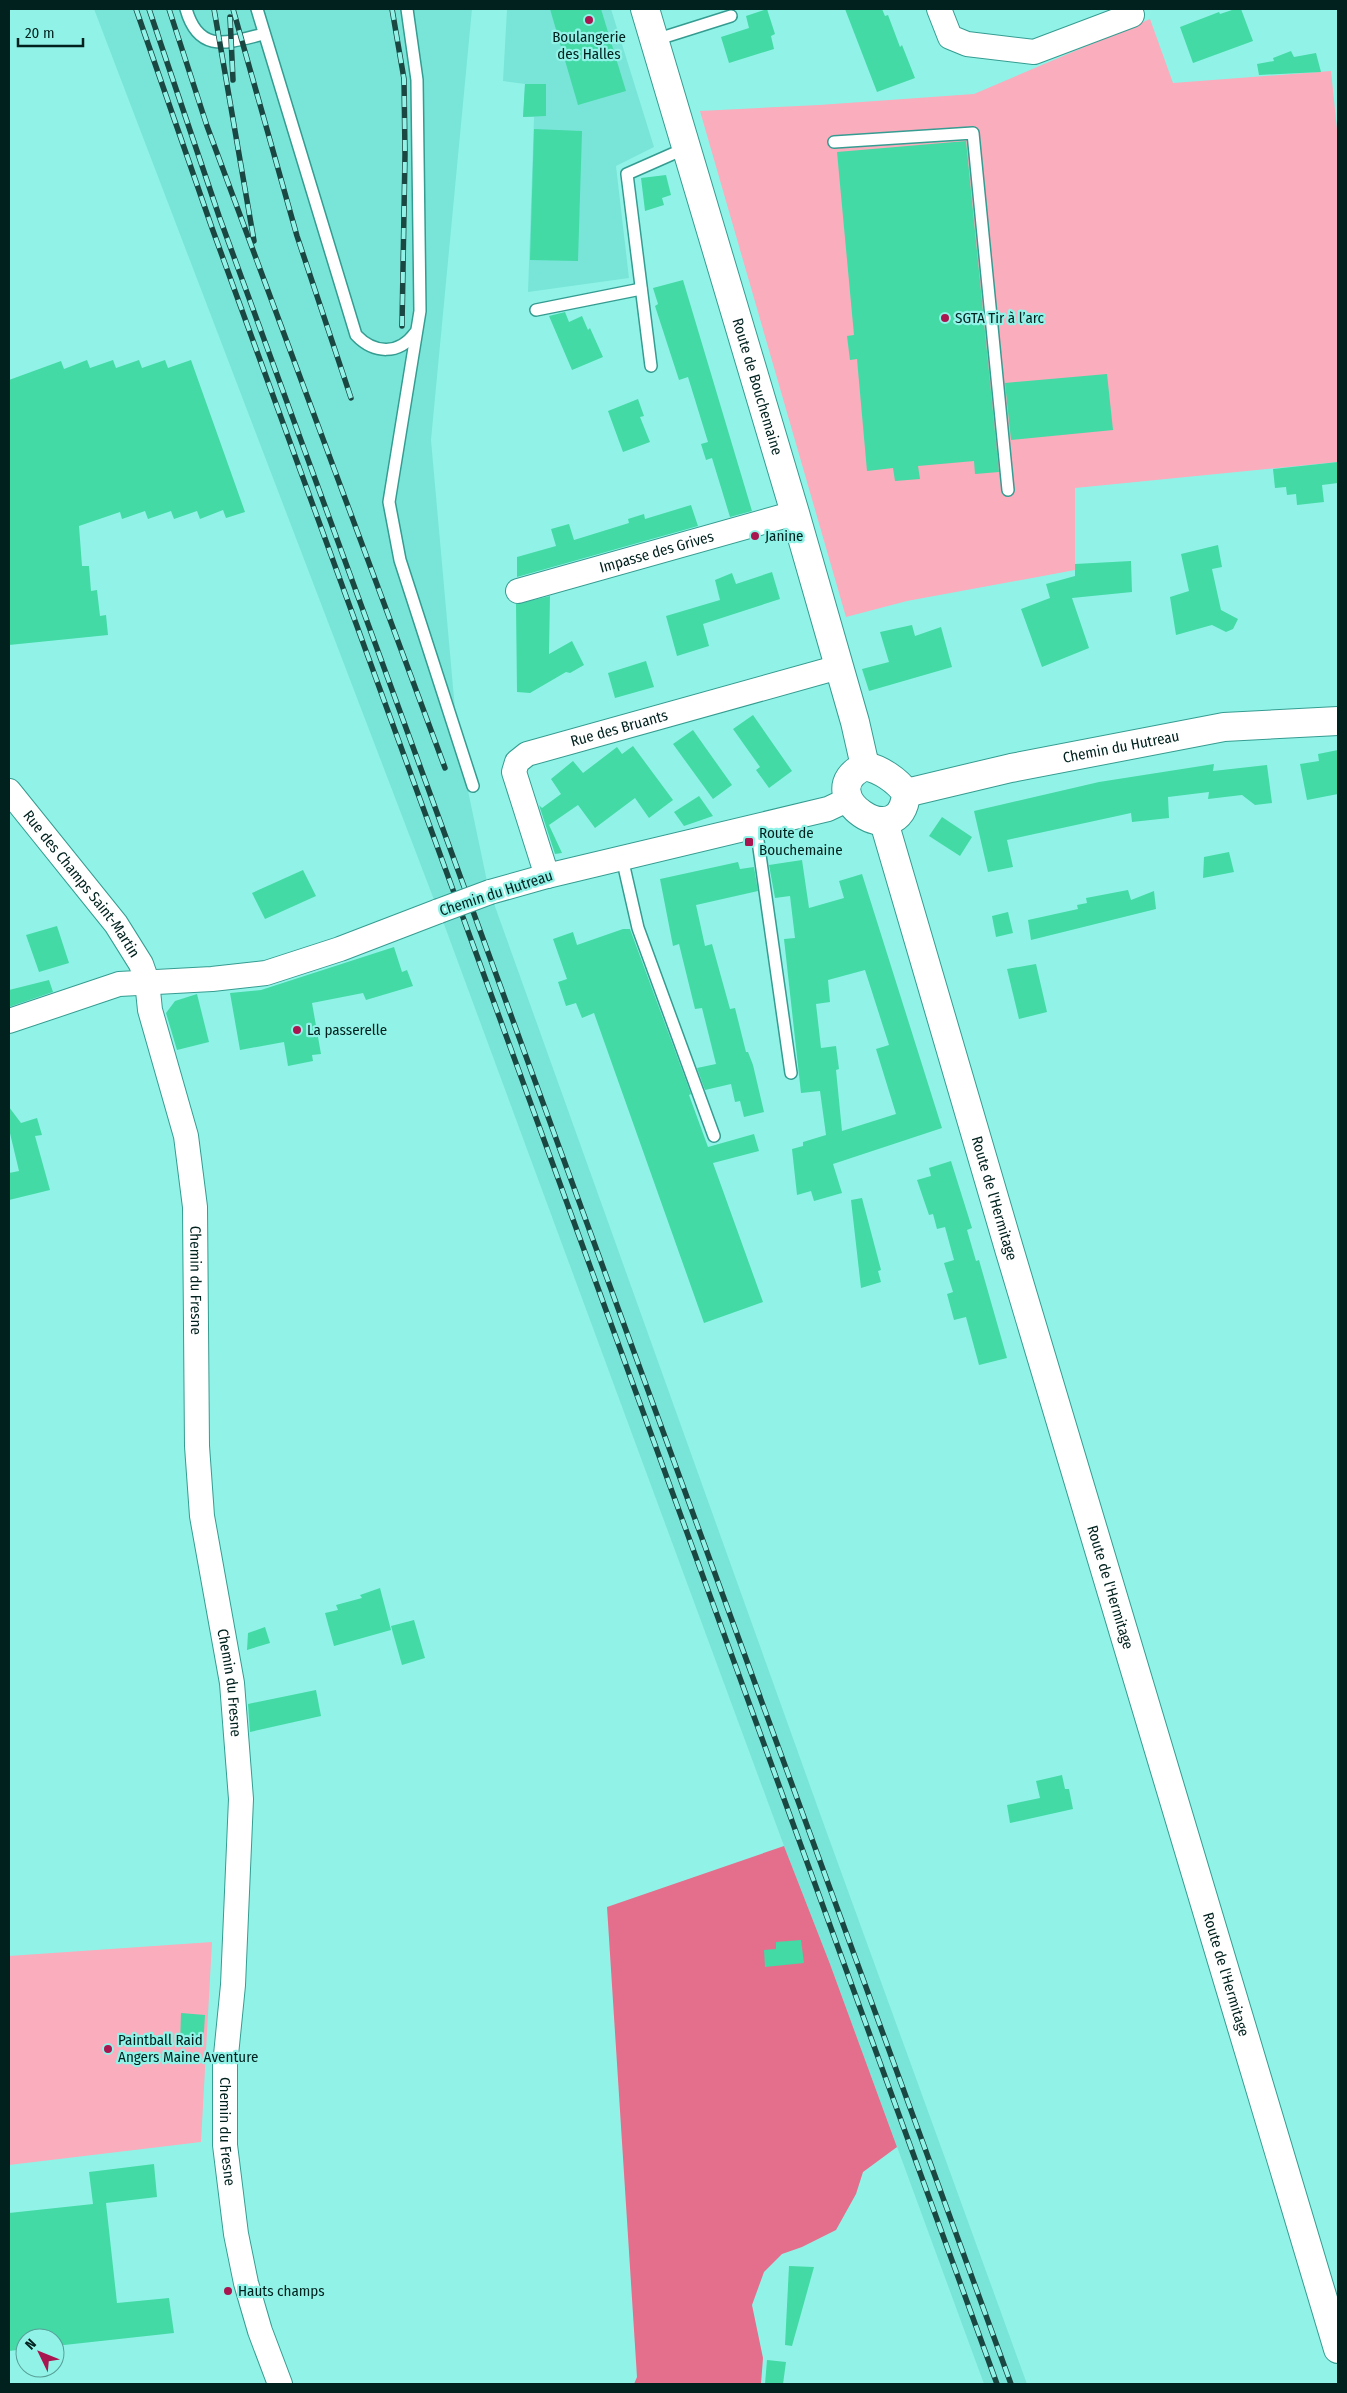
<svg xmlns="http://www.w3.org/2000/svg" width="1347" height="2393" viewBox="0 0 1347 2393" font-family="'Fira Sans Condensed',sans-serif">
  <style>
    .built { fill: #79e5d8 }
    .green { fill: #f9adbd }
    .forest { fill: #e36f8d }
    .building { fill: #43daa5; fill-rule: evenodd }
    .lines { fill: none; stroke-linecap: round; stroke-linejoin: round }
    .service-casing { stroke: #359c91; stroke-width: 14 }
    .minor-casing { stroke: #359c91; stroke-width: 26 }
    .tertiary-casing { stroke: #359c91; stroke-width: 30 }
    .service { stroke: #fff; stroke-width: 11 }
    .minor { stroke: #fff; stroke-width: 24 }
    .tertiary { stroke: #fff; stroke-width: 28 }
    .rail-casing { stroke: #1b4743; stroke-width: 5.5 }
    .rail { stroke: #91f3e7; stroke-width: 4; stroke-dasharray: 11; stroke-linecap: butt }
    .minor-bridge-casing { stroke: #359c91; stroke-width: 26; stroke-linecap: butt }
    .minor-bridge { stroke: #fff; stroke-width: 24 }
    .poi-dot { fill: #a8154f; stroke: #91f3e7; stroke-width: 2 }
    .labels { text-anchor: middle; stroke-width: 4.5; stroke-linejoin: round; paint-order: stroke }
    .poi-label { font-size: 15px; fill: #01211e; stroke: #91f3e7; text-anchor: start }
    .street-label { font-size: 15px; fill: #01211e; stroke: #91f3e7 }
  </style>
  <rect width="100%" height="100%" fill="#91f3e7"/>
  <g class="built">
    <path d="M94 9H472L431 440 458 743 488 886 436 905Z"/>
    <path d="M507 9H611L654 147 616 166 629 278 528 292 534 117H523L525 84 503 81Z"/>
    <path d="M492 898 823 1822 1027 2384H984L830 1964 784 1846 441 916Z"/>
  </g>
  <g class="green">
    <path d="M1150 19 1173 83 1331 71 1338 139V462L1075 488V570L907 601 846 617 700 111 819 105 974 94Z"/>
    <path d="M212 1942 201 2142 9 2165V1956Z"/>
  </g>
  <path class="forest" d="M784 1846 830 1964 897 2147 863 2172 856 2194 836 2230 802 2247 782 2254 764 2272 752 2305 763 2358 761 2384H634L637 2377 607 1907Z"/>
  <g class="building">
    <path d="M550 9H601L626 91 578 105Z"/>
    <path d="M767 9 775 34 771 36 774 49 729 63 721 37 749 28 746 16Z"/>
    <path d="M845 9H882L885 16 888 15 900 47 902 45 915 78 877 92Z"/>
    <path d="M1235 9H1241L1253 41 1193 63 1180 27 1219 12 1220 14Z"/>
    <path d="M1291 51 1294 57 1316 53 1321 72 1259 75 1257 64 1274 61 1273 58Z"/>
    <path d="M525 84H546V116L523 117Z"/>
    <path d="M534 129 582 131 578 261 530 260Z"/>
    <path d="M966 141 999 472 975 474 974 461 918 466 920 479 895 481 893 468 867 471 857 359 850 360 847 336 854 335 837 152Z"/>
    <path d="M666 175 671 195 662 198 664 205 645 211 641 178Z"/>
    <path d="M683 280 752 511 730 517 712 458 706 460 701 444 708 442 688 377 679 380 655 306 658 304 653 288Z"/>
    <path d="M565 312 569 322 582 316 588 330 590 328 603 357 572 370 549 316Z"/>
    <path d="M87 360 90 368 113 360 116 368 139 360 142 368 165 360 168 368 191 360 245 512 226 518 223 510 200 519 197 511 174 519 171 511 148 519 145 511 122 519 120 512 79 526 82 566H89L91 591 97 590 100 616 106 615 108 635 9 645V380L61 361 64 369Z"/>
    <path d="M1107 374 1113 430 1011 440 1005 383Z"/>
    <path d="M638 399 644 416 640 417 650 442 623 452 608 411Z"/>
    <path d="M1338 462V483L1322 485 1324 502 1297 505 1296 494 1287 495 1286 487 1275 488 1273 469Z"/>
    <path d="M691 505 698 526 517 577V557L556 546 551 529 569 524 574 540 629 523 628 519 644 514 645 519Z"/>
    <path d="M1218 545 1222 567 1212 569 1221 610 1238 619 1233 629 1226 632 1212 625 1176 635 1170 597 1189 591 1181 554Z"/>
    <path d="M1131 561 1132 592 1072 598 1089 648 1042 667 1021 609 1050 598 1046 584 1075 576V564Z"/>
    <path d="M772 572 780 599 703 624 709 646 677 656 666 616 720 600 715 580 732 573 736 584Z"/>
    <path d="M550 596 549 654 572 641 584 665 570 673 566 672 530 693 517 692 516 604Z"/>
    <path d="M912 625 915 636 941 627 952 667 869 691 862 669 889 662 880 632Z"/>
    <path d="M646 661 654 687 615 698 608 673Z"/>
    <path d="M753 715 792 771 769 788 756 770 760 767 733 729Z"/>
    <path d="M693 730 732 785 713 799 673 744Z"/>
    <path d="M633 746 673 800 649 818 635 798 595 828 578 805 549 825 562 853 555 854 539 805 542 808 561 794 551 779 573 761 583 773 617 747 622 754Z"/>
    <path d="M1338 750V794L1307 800 1300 764 1319 761 1318 754Z"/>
    <path d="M1214 764 1213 771 1267 765 1272 803 1255 805 1242 795 1208 799 1209 792 1168 797 1169 818 1132 822 1131 813 1007 840 1013 867 988 872 974 811 1099 782Z"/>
    <path d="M699 796 713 816 684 826 674 812Z"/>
    <path d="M942 817 972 837 960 856 929 836Z"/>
    <path d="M1229 852 1234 872 1203 878 1204 857Z"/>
    <path d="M802 860 809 908 844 898 839 881 862 874 942 1128 833 1164 842 1193 814 1201 811 1191 797 1195 792 1149 803 1146V1142L826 1135 820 1091 801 1093 784 939 795 938 790 896 775 898 769 865ZM865 970 889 1045 876 1049 896 1114 842 1131 836 1070 839 1069 836 1046 821 1048 816 1004 830 1002 828 980Z"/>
    <path d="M738 862 740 869 754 867 758 891 696 905 705 946 712 944 730 1009 735 1008 746 1052H748L753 1065 764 1112 744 1117 740 1101 735 1102 731 1084 705 1090 697 1068 716 1064 702 1008 695 1009 679 944 673 946 660 879Z"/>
    <path d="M303 870 316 896 265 919 252 893Z"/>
    <path d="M1128 890 1131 900 1154 891 1156 909 1031 940 1028 920 1078 909 1077 905 1087 903 1086 898Z"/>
    <path d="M1008 912 1013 933 996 937 992 916Z"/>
    <path d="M57 926 69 963 39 972 26 935Z"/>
    <path d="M623 929H630L691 1094 689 1095 708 1147 754 1134 759 1151 713 1163 763 1302 704 1323 594 1013 582 1018 576 1003 566 1006 558 982 567 979 553 939 573 932 577 945Z"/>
    <path d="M394 947 402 972 407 970 413 986 366 1000 363 993 312 1003 321 1054 312 1055 313 1061 288 1066 284 1042 240 1050 230 993 261 990Z"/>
    <path d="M1036 964 1047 1012 1019 1019 1007 969Z"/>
    <path d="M49 980 53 992 9 1007V990Z"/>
    <path d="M197 994 209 1042 177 1050 166 1013 175 1001Z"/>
    <path d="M9 1107 21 1123 37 1118 42 1135 35 1136 50 1190 9 1200V1173L19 1171 9 1129Z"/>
    <path d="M951 1161 972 1228 967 1230 976 1261 979 1260 1007 1358 979 1365 966 1317 954 1320 947 1294 953 1292 944 1263 954 1260 945 1227 937 1229 933 1214 929 1215 917 1180 931 1176 929 1168Z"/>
    <path d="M862 1198 881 1270 878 1271 881 1282 861 1288 851 1200Z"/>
    <path d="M380 1588 391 1630 334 1646 325 1613 338 1610 336 1605 362 1598 360 1595Z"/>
    <path d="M414 1620 425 1658 402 1665 391 1626Z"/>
    <path d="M265 1627 270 1643 247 1650 248 1633Z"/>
    <path d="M316 1690 321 1716 250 1732 248 1704Z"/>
    <path d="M1062 1775 1065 1789H1069L1073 1809 1010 1823 1007 1805 1040 1798 1036 1781Z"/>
    <path d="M801 1940 804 1963 765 1967 764 1950 776 1949V1942Z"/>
    <path d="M181 2013 205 2015 203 2047 180 2046Z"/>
    <path d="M154 2164 157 2197 106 2203 117 2303 169 2298 174 2333 55 2346V2338H25V2349L9 2351V2213L93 2204 89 2172Z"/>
    <path d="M789 2266 814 2267 792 2346 785 2345Z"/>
    <path d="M767 2360 786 2362 783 2384H765Z"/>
  </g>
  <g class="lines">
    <defs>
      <g id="service">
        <path d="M186 9C199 55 229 42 264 34"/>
        <path d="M257 9 356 335C374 354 399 355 415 333"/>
        <path d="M407 9 417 80 420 311 389 502 400 560 473 786"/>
        <path d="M655 40 731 16"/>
        <path d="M834 142 973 133 1008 490"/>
        <path d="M536 310 641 289"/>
        <path d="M651 366 627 174 686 148"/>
        <path d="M756 827 791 1073"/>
        <path d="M622 858 638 928 714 1136"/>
      </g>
      <g id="minor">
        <path d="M939 9 950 37 967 44 1034 52 1132 15"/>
        <path id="s1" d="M518 591 795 513"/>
        <path id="s2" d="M9 791 116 924 141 964 147 981 150 1010 186 1136 195 1207 197 1446 202 1516 232 1683 241 1799 233 1985 225 2065V2145L236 2234 246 2283 260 2331 280 2384"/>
        <path id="s3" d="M547 876 514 772 517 762 527 754 839 667"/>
        <path d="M490 892 547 876 828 809 847 800"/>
        <path d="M9 1021 119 984 212 979 266 973 340 949 439 911"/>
      </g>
      <g id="tertiary">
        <path id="s4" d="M645 9 795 513 855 722 865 766"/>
        <path d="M865 766C880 769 897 780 906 793 902 858 807 793 865 766Z"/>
        <path id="s5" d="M906 793 1011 768 1224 727 1338 721"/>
        <path id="s6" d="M884 822 1010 1252 1338 2349"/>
      </g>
    </defs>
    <use href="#service" class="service-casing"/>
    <use href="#minor" class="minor-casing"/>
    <use href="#tertiary" class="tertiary-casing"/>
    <use href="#service" class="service"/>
    <use href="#minor" class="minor"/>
    <use href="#tertiary" class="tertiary"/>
    <defs>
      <g id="rail">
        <path d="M136 9 212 228 997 2384"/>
        <path d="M149 9 219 216 1011 2384"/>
        <path d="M169 9 207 126 445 768"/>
        <path d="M214 9 254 241"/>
        <path d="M233 9 297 236 351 398"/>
        <path d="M392 9 404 79 405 154 402 326"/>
        <path d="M230 17 233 80"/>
      </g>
    </defs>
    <use href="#rail" class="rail-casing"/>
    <use href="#rail" class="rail"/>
    <defs>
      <path id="minor-bridge" d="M439 911 490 892"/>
    </defs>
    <use href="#minor-bridge" class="minor-bridge-casing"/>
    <use href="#minor-bridge" class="minor-bridge"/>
  </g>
  <g class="poi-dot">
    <circle cx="589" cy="20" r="5"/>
    <circle cx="945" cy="318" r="5"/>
    <circle cx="755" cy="536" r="5"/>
    <rect x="744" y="837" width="10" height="10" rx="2.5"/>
    <circle cx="297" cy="1030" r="5"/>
    <circle cx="108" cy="2049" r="5"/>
    <circle cx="228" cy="2291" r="5"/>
  </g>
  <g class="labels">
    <g class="poi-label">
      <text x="589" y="42" text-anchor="middle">Boulangerie<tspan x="589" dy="17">des Halles</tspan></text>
      <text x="955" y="323">SGTA Tir à l’arc</text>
      <text x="765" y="541">Janine</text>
      <text x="759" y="838">Route de<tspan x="759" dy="17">Bouchemaine</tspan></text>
      <text x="307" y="1035">La passerelle</text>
      <text x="118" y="2045">Paintball Raid<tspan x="118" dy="17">Angers Maine Aventure</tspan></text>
      <text x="238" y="2296">Hauts champs</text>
    </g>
    <g class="street-label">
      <text dy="5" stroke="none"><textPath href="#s4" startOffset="394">Route de Bouchemaine</textPath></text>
      <text dy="5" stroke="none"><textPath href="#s1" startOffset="144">Impasse des Grives</textPath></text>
      <text dy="5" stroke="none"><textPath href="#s3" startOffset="228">Rue des Bruants</textPath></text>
      <text dy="5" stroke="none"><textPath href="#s5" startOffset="220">Chemin du Hutreau</textPath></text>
      <text dy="5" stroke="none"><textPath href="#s2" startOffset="118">Rue des Champs Saint-Martin</textPath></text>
      <text transform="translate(496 893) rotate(-18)" y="5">Chemin du Hutreau</text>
      <text dy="5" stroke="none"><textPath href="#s6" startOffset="392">Route de l'Hermitage</textPath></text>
      <text dy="5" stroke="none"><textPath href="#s2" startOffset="541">Chemin du Fresne</textPath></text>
      <text dy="5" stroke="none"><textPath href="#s6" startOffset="798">Route de l'Hermitage</textPath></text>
      <text dy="5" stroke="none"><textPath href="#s2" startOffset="946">Chemin du Fresne</textPath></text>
      <text dy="5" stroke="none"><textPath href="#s6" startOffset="1202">Route de l'Hermitage</textPath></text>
      <text dy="5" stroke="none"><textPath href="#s2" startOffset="1396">Chemin du Fresne</textPath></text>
    </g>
  </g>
  <rect width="1347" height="2393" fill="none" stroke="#01211e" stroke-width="20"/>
  <g transform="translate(40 2353) rotate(313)"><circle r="24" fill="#91f3e7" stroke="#579f97"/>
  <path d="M0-4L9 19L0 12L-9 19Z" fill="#a8154f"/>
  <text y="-8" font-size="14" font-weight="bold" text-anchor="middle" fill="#01211e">N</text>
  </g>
  <path d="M18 38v8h65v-8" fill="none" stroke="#01211e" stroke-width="2.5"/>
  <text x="25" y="38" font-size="15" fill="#01211e" stroke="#91f3e7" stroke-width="4" paint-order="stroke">20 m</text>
</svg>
